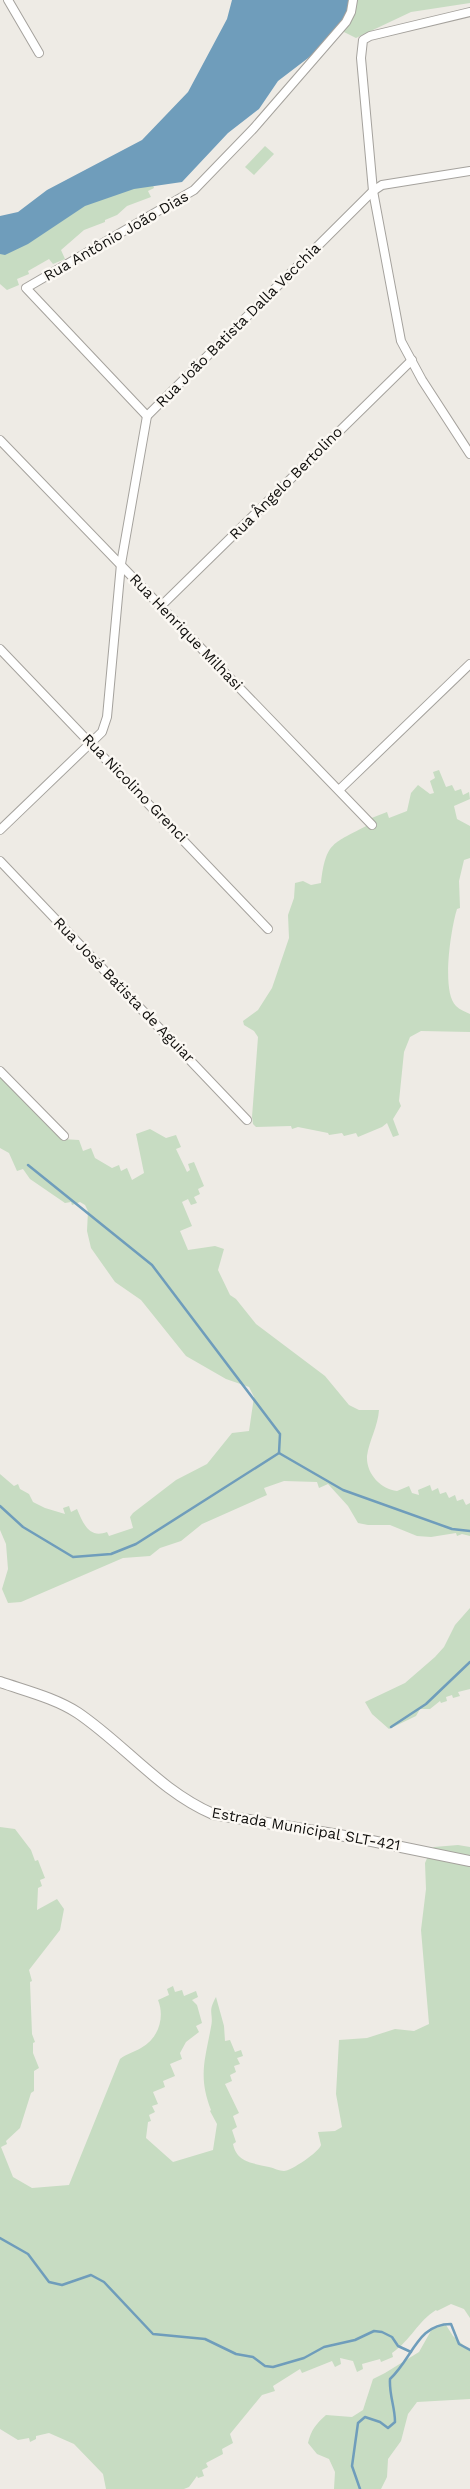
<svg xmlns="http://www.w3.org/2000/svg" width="470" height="2489" viewBox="0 0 470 2489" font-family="'Work Sans',sans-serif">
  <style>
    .green { fill: #c7dcc2 }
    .water { fill: #6f9dbb }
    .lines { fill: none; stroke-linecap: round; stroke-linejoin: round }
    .stream { stroke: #6f9dbb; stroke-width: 2.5 }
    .minor-casing { stroke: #a5a29d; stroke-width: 10 }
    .tertiary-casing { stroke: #a5a29d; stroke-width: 12 }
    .minor { stroke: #fff; stroke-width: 8 }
    .tertiary { stroke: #fff; stroke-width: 10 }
    .labels { text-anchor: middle; stroke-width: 5; stroke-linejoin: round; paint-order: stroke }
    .street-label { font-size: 15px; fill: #0f0e0c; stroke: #fbf8f3 }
  </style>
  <rect width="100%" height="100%" fill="#eeebe5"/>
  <g class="green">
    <path d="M344 0H470V3L411 12 356 38 344 32 337 19Z"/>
    <path d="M265 146 274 154 254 175 245 167Z"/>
    <path d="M150 176 154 188 148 191 151 197 127 206 117 215 105 220V222L84 230 61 250 65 259 53 264 49 259 28 271 29 274 17 279 19 285 7 290 0 284V243Z"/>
    <path d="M439 770 446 787 452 785 455 791 461 789 463 795 469 792 470 799 454 806 457 819 470 826V858L464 860 459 881 460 908 457 909C451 928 441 992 456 1006 460 1010 466 1012 470 1014V1032L421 1031 410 1037 404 1052 399 1101 401 1106 393 1119 399 1135 393 1137 387 1123 382 1127 358 1137 356 1133 344 1136 342 1133 329 1135 328 1133 298 1127 292 1129 291 1126 256 1127 253 1124 252 1117 258 1037 254 1031 244 1025 243 1021 258 1010 272 988 289 938 288 915 294 898 295 883 303 881 311 885 321 883C326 841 333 844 368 825L369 819 387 812 389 818 407 811 411 793 418 785 430 794 434 793 430 781 435 778 433 772Z"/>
    <path d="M0 1070 62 1139 79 1140 83 1151 91 1148 95 1158 112 1168 119 1165 121 1171 127 1168 132 1180 144 1173 136 1134 150 1129 166 1138 176 1135 181 1147 176 1149 187 1172 190 1170 188 1164 194 1162 204 1186 198 1189 200 1194 194 1197 197 1203 191 1205 188 1199 182 1202 192 1226 180 1231 188 1250 215 1246 224 1249 218 1270 230 1295 236 1299 256 1324 325 1376 349 1405 359 1410H379C378 1426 369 1441 367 1456 366 1474 381 1489 397 1491L409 1486 412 1493 419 1495 418 1490 430 1485 432 1491 438 1488 440 1494 446 1492 449 1498 455 1495 457 1501 463 1499 466 1505 470 1503V1536L462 1534 457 1536 456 1533 431 1537 417 1536 390 1525H368L358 1523 348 1506 328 1484 319 1488 317 1482 284 1481 264 1488 267 1495 202 1524 181 1541 160 1548 150 1556 123 1558 21 1602 8 1603 2 1589 8 1569 6 1544 0 1530V1474L14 1486 18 1484 20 1489 29 1494 33 1502 45 1508 65 1514 63 1508 69 1506 71 1512 77 1509C83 1523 89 1539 107 1532L109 1536 133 1528 130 1517 133 1513 176 1480 207 1464 232 1433 249 1431 254 1397 249 1387 226 1379 186 1356 141 1300 115 1282 91 1248 87 1231 88 1211 85 1205 80 1202 72 1205 71 1202 65 1203 30 1179 23 1169 17 1171 9 1153 0 1148Z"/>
    <path d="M470 1608V1689L458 1692 460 1696 453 1698 452 1695 446 1697 447 1701 441 1703 440 1701 430 1709H420L416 1716 389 1729 372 1714 365 1702 405 1683 435 1657 444 1647 455 1625Z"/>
    <path d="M0 1827 15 1829 31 1850 35 1861 38 1860 45 1878 40 1880 42 1886 38 1888 37 1910 57 1899 64 1909 60 1930 29 1970 32 1981 30 1982 32 2034 35 2042 33 2043V2053L39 2068 34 2071V2091L31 2093 20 2128 6 2141 7 2144 1 2147 13 2177 32 2188 69 2185 120 2059C126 2054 134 2052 141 2048 159 2038 165 2017 158 2000L169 1995 167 1989 173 1986 175 1992 182 1990 184 1996 196 1991 198 1997 192 2000 197 2005 202 2023 196 2026 199 2032 186 2042 180 2053 182 2059 170 2064 175 2076 163 2081 165 2087 153 2092 158 2104 152 2106 155 2112 149 2115 151 2121 148 2122 146 2138 173 2162 213 2150 217 2124 210 2111 211 2110C198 2077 205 2060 211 2027 214 2013 207 2013 216 1997L224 2026 225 2041 230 2040 235 2052 241 2050 243 2056 237 2058 240 2064 234 2066 236 2072 230 2075 232 2081 225 2084 239 2113 233 2116 237 2127 232 2130 236 2142 233 2144C237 2163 253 2163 269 2167 274 2168 279 2171 284 2171 291 2171 319 2152 321 2145L318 2132 335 2131 342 2127 336 2094 339 2040 367 2038 395 2029 414 2031 429 2024 421 1930 426 1889 425 1863 431 1849 434 1847 458 1845 470 1847V2318L464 2309 451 2304 437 2311 436 2310C418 2321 411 2340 392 2353L393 2357 381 2362 380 2359 362 2364 363 2369 357 2372 353 2361 340 2358 341 2364 335 2367 332 2361 302 2373 300 2369 273 2386 275 2391 262 2395 230 2434 233 2443 222 2449 223 2454 206 2463 208 2467 202 2470 204 2476 198 2478 197 2476 189 2487 184 2489H106L103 2474 74 2444 49 2433 36 2436V2439L30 2442 29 2438 18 2440 0 2429Z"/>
    <path d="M446 2325 453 2336 470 2351V2399L417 2402 408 2414 401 2441 388 2459 387 2477 381 2489H334L335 2472 329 2459 317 2454 308 2443C311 2430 316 2424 326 2415L352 2417 363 2410 373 2379 385 2373 419 2352 432 2329Z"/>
  </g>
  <path class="water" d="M232 0H348L350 10 316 52 278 81 259 109 228 133 182 182 134 189 85 206 28 244 5 255 0 254V216L18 212 47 190 142 140 188 92 227 19Z"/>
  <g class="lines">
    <g class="stream">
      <path d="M28 1165 152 1265 280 1434 279 1453 343 1490 452 1529 470 1531"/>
      <path d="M0 1506 23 1527 73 1557 111 1554 136 1544 279 1453"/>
      <path d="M391 1727 426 1704 470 1662"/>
      <path d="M0 2238 28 2254 49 2282 62 2285 91 2275 104 2282 153 2334 205 2339 236 2354 253 2357 265 2366 273 2367 304 2358 324 2347 355 2340 374 2331 382 2332 392 2337 398 2346 411 2352"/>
      <path d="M360 2489 352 2466 358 2423 365 2417 380 2422 388 2428 395 2422C395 2407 389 2395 390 2379 413 2358 417 2324 451 2324L459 2344 470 2350"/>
    </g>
    <defs>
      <g id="minor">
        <path d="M8 0 39 53"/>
        <path d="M470 12 370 36 363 40 361 58 373 191 401 341 422 380 470 454"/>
        <path d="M147 416 26 288 194 190 254 128 346 22 351 12 353 0"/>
        <path d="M0 440 372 825"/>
        <path d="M161 606 412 360"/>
        <path d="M0 649 268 929"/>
        <path d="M339 790 470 664"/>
        <path d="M0 830 102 732 107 717 121 564 147 416 373 191 382 185 470 171"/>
        <path d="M0 861 247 1120"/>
        <path d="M0 1071 64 1136"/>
      </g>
      <path id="tertiary" d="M0 1682C26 1691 55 1698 78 1713 125 1745 160 1791 213 1814L357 1838 470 1861"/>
    </defs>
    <use href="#minor" class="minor-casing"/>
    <use href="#tertiary" class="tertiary-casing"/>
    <use href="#minor" class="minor"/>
    <use href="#tertiary" class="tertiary"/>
  </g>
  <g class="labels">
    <g class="street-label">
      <text transform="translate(116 236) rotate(-30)" y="5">Rua Antônio João Dias</text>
      <text transform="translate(238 325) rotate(-45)" y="5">Rua João Batista Dalla Vecchia</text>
      <text transform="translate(286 483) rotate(-45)" y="5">Rua Ângelo Bertolino</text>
      <text transform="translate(186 632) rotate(46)" y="5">Rua Henrique Milhasi</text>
      <text transform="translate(135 788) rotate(46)" y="5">Rua Nicolino Grenci</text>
      <text transform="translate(124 990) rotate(46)" y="5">Rua José Batista de Aguiar</text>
      <text transform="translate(306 1829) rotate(10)" y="5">Estrada Municipal SLT-421</text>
    </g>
  </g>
</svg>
